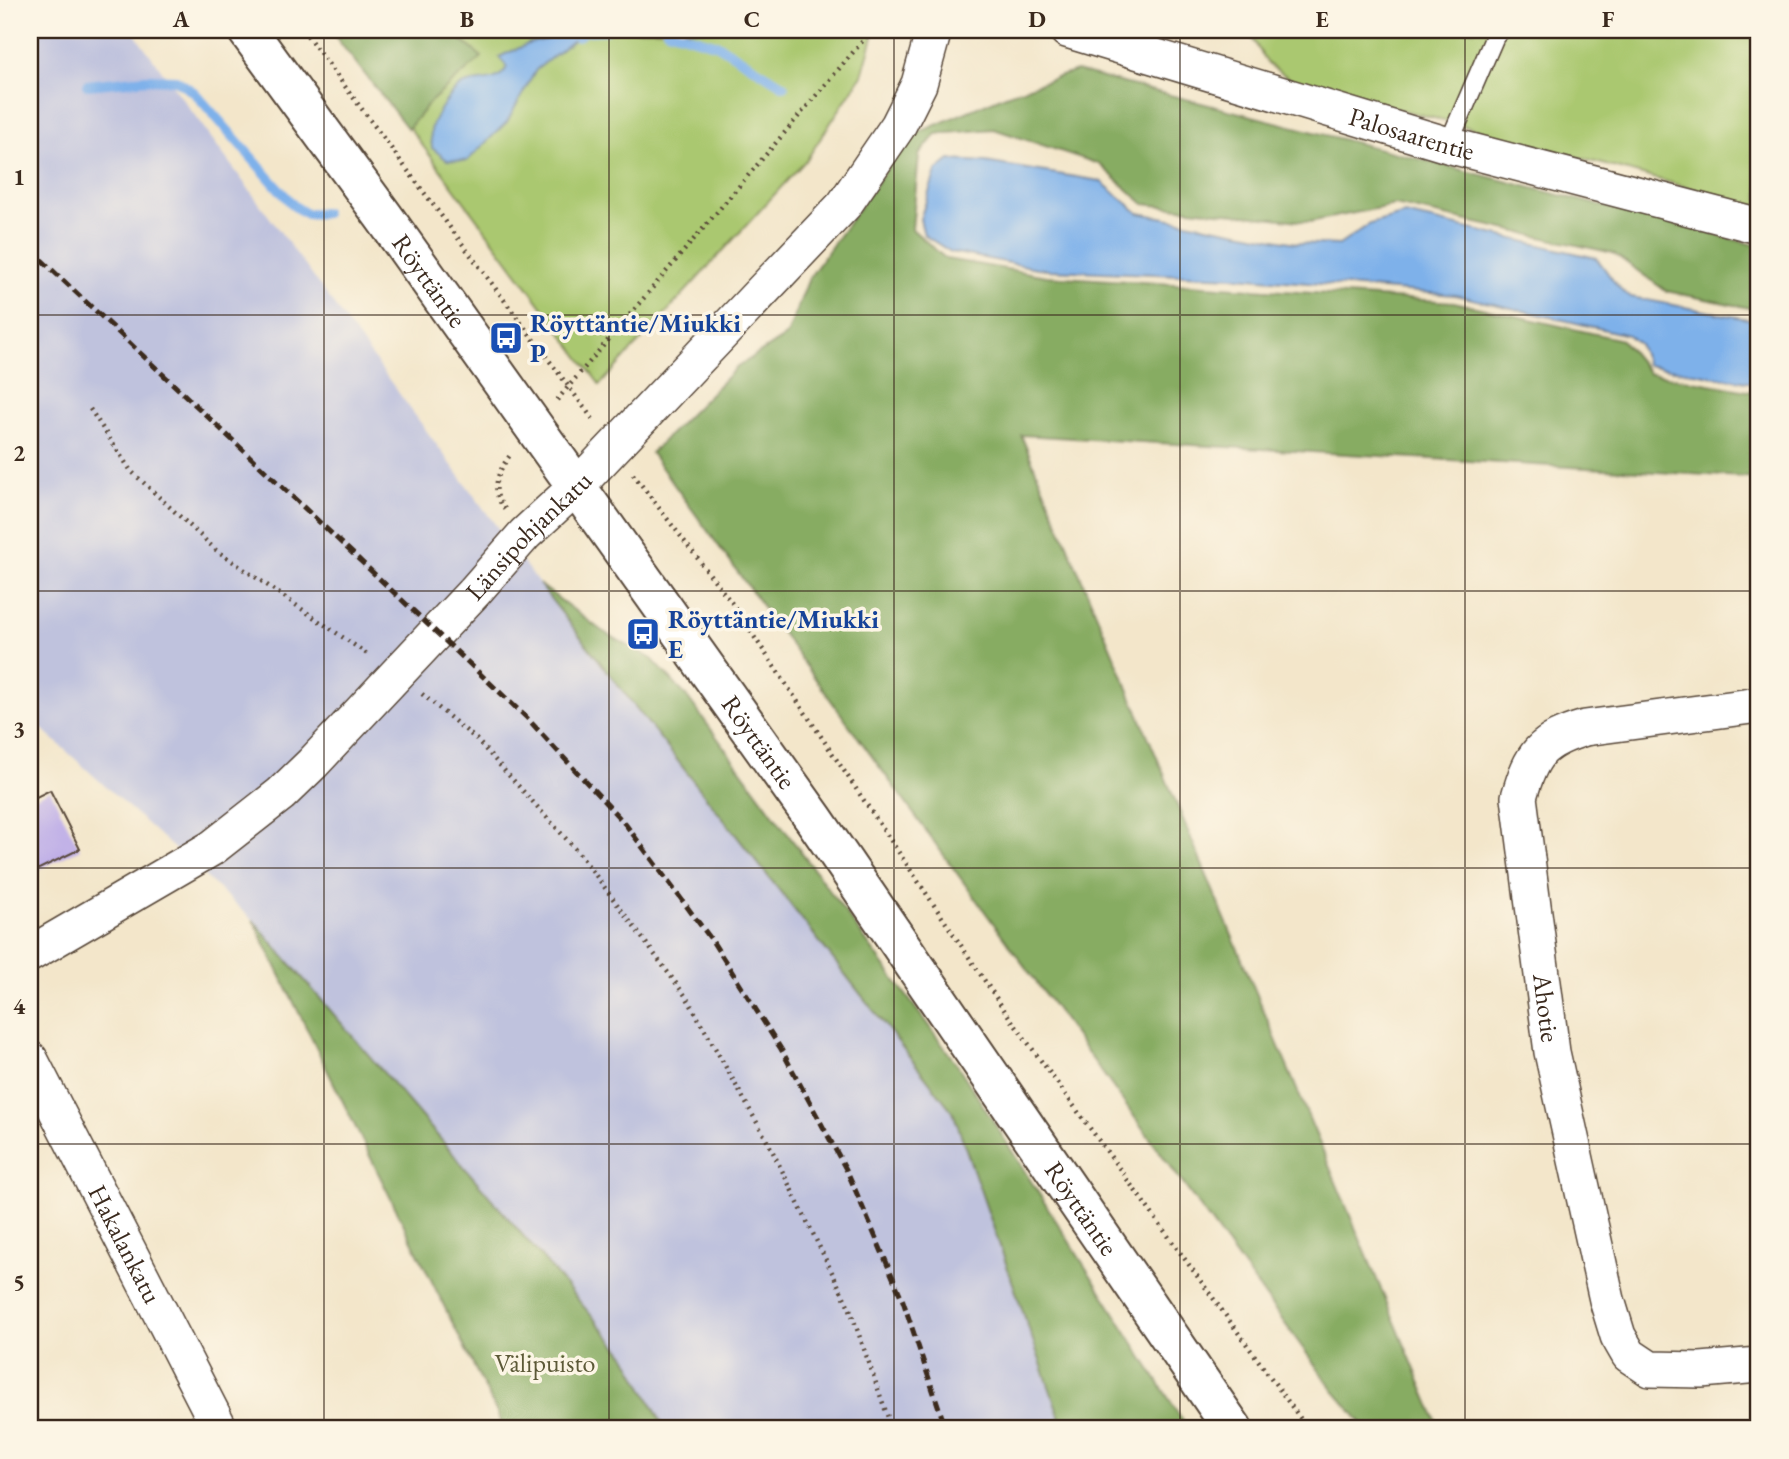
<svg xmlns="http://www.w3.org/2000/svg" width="1789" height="1459" viewBox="0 0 1789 1459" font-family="'EB Garamond',serif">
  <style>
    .industrial { fill: #bfc2dd }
    .green { fill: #aac870; stroke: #727947; stroke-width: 2 }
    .forest { fill: #87ac62; stroke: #616b40; stroke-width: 2 }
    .water { fill: #7eb1ea; stroke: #5c6e84; stroke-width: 2 }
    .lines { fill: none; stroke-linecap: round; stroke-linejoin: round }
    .stream { stroke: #7eb1ea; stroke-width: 10 }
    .building { fill: #bbaae7 }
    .service-casing { stroke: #574638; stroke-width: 21 }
    .minor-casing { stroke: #574638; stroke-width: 38 }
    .tertiary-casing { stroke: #574638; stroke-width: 42 }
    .path { stroke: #574638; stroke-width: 4.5; stroke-dasharray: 2 5; stroke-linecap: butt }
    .service { stroke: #fff; stroke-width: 18 }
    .minor { stroke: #fff; stroke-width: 35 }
    .tertiary { stroke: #fff; stroke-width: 38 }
    .rail { stroke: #3b2a1e; stroke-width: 5; stroke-dasharray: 10 5; stroke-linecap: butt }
    .grid { fill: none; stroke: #3b2a1e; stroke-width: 2; stroke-opacity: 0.55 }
    .labels { text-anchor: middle; stroke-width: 7; stroke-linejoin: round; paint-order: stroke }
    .street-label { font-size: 26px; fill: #3b2a1e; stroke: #fcf5e5 }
    .transit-label { font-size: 26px; font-weight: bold; fill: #164399; stroke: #fcf5e5; text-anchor: start }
    .park-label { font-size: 26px; fill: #5c5937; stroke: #fcf5e5 }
    .neatline { fill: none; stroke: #3b2a1e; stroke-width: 2.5 }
    .grid-label { font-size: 23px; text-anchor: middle; font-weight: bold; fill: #3b2a1e }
  </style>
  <rect width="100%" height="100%" fill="#fcf5e5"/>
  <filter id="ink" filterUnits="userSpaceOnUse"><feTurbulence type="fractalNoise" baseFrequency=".0143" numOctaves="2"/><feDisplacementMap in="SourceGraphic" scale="14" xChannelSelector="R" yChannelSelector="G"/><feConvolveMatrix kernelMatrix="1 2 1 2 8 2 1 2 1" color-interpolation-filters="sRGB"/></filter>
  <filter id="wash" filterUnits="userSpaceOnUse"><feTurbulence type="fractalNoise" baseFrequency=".00686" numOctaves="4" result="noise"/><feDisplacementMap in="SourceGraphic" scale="28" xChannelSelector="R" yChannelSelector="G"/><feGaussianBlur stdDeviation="1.57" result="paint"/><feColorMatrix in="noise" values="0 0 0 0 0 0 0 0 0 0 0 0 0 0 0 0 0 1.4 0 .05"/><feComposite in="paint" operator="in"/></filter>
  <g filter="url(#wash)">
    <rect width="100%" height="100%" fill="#f3e6ca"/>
    <path class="industrial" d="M30 30H132L539 584 953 1112 1064 1429H665L626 1356 253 920 30 718Z"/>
    <g class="green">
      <path d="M337 30H875L862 75 807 159 600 385Z"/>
      <path d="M1247 30H1759V207L1438 119 1298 84 1268 64Z"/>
    </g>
    <g class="forest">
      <path d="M330 30H449L482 57 430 102 408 129Z"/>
      <path d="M1076 71 1759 246V310L1666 291 1613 253 1395 205 1309 222 1144 204 1099 164 994 129 936 134 919 155 912 229 946 259 1047 276 1454 302 1622 340 1649 373 1759 393V478L1021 435 1440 1429H1367L1334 1391 651 453 736 368 787 335 809 278 910 136 1008 94Z"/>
      <path d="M539 584 602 631 652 659 688 698 958 1066 1188 1429H1064L953 1112Z"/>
      <path d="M253 920 626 1356 665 1429H505Z"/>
    </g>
    <g class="water">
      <path d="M585 31 536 70 507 122 467 161 447 160 432 148C432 143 430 137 431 131 432 119 451 91 462 85 478 78 498 85 507 67L499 57 530 43Z"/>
      <path d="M950 160 985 162 1100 181 1139 213 1296 243 1339 245 1370 224 1405 214 1596 258C1608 271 1615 288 1631 297L1759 321V384L1647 365 1639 344 1628 335 1455 295 1237 277 1048 270 951 252 924 235 920 219 936 171Z"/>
    </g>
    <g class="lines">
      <g class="stream">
        <path d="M667 30 718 45 784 86"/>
        <path d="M577 37 585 31 606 30"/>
        <path d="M87 85 147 79 176 80 195 93 294 206 307 214 325 213"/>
      </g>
    </g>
    <g id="blocks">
      <path class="building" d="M50 790 80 849 37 870 30 855V800Z"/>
    </g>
  </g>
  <g filter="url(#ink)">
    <use href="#blocks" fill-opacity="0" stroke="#574638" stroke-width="2"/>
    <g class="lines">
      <defs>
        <path id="service" d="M1448 145 1495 36 1501 30"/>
        <g id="minor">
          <path id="s1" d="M1067 30 1448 145 1759 226"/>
          <path id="s2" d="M1759 705 1585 728C1541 741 1531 754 1519 797L1552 1052 1607 1300 1618 1336 1629 1355 1650 1369 1701 1370 1759 1365"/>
          <path id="s3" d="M30 954 212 848 281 794 312 764 475 591 525 534 577 486 844 205 898 126 919 84 934 30"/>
          <path id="s4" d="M30 1059 220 1429"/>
        </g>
        <g id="tertiary">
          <path id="s5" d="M247 30 384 217 814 819 1233 1429"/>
        </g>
      </defs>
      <use href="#service" class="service-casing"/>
      <use href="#minor" class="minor-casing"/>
      <use href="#tertiary" class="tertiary-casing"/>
      <g class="path">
        <path d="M303 30 595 422"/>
        <path d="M557 400 872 30"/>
        <path d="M90 409 131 471 216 550 370 656"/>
        <path d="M633 474 731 602 1005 1011 1308 1429"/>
        <path d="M505 509C489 490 498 471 511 454"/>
        <path d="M422 694 476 739 579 853 687 998 769 1144 850 1309 892 1429"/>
      </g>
      <use href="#service" class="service"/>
      <use href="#minor" class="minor"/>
      <use href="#tertiary" class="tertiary"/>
      <path class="rail" d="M30 249 527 718 626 825 711 939 781 1049 848 1173 903 1301 946 1429"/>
    </g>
  </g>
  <path class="grid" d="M324 30V1429M609 30V1429M894 30V1429M1180 30V1429M1465 30V1429M30 315H1759M30 591H1759M30 868H1759M30 1144H1759"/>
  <defs>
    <symbol id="bus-square" viewBox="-11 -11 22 22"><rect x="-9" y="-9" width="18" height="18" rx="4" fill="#1a4fb4" stroke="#fcf5e5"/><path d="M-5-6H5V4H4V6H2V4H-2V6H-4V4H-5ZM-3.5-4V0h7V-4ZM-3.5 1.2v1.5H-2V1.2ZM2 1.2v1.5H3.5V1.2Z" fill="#fff"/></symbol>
  </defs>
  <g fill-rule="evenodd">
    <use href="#bus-square" x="487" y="319" width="38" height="38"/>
    <use href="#bus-square" x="624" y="615" width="38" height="38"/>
  </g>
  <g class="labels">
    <g class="street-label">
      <text dy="9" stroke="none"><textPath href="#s1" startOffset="360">Palosaarentie</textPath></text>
      <text dy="9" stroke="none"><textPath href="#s5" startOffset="310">Röyttäntie</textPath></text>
      <text dy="9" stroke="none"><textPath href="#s3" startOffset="656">Länsipohjankatu</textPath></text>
      <text dy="9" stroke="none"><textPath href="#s5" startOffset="877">Röyttäntie</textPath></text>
      <text dy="9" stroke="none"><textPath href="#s2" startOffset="490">Ahotie</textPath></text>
      <text dy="9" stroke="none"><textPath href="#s5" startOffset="1444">Röyttäntie</textPath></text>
      <text dy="9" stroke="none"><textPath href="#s4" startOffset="208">Hakalankatu</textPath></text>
    </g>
    <g class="transit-label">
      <text x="530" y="332">Röyttäntie/Miukki<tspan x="530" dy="30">P</tspan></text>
      <text x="668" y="628">Röyttäntie/Miukki<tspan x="668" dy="30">E</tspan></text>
    </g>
    <g class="park-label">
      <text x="545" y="1372">Välipuisto</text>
    </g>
  </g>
  <rect width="1789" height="1459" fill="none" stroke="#fcf5e5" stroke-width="77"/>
  <rect x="38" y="38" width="1712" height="1382" class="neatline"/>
  <g class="grid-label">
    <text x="181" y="27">A</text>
    <text x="467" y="27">B</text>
    <text x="752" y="27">C</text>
    <text x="1037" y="27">D</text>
    <text x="1322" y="27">E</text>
    <text x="1608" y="27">F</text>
    <text x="19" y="185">1</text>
    <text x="19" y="461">2</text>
    <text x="19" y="737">3</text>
    <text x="19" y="1014">4</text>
    <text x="19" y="1290">5</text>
  </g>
</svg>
